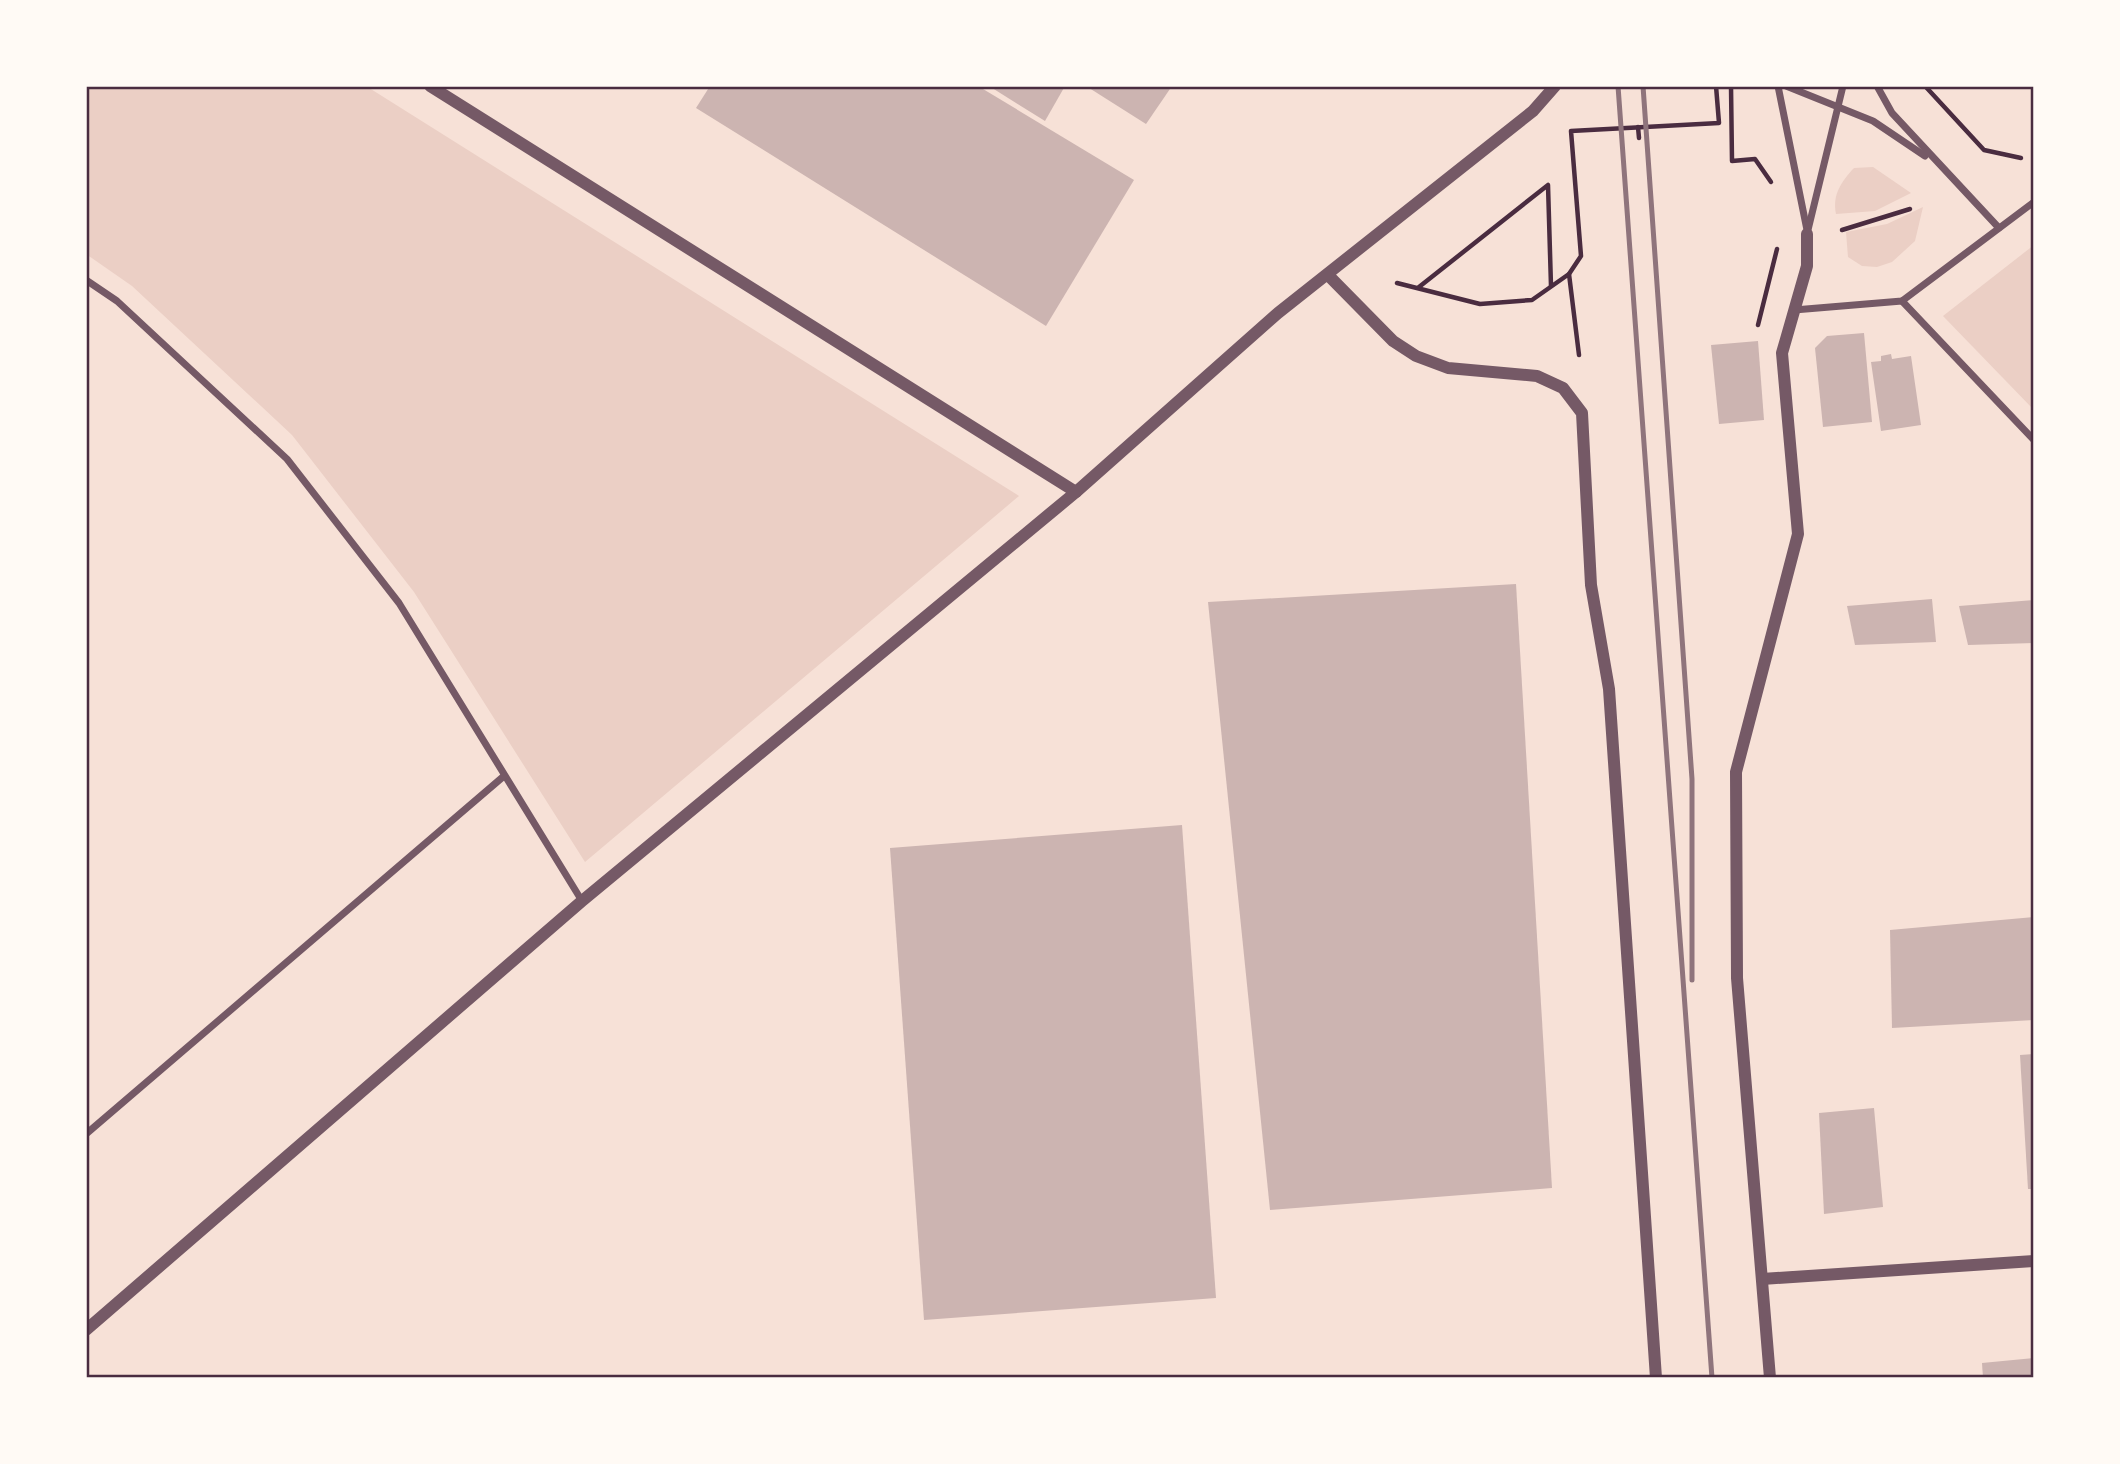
<svg xmlns="http://www.w3.org/2000/svg" width="2120" height="1464" viewBox="0 0 2120 1464" font-family="'IBM Plex Serif',serif">
  <style>
    .green { fill: #ebcfc5 }
    .building { fill: #ccb4b1 }
    .lines { fill: none; stroke-linecap: round; stroke-linejoin: round }
    .path { stroke: #4a2c40; stroke-width: 4.5 }
    .minor { stroke: #755966; stroke-width: 7 }
    .tertiary { stroke: #755966; stroke-width: 12 }
    .rail { stroke: #8f747c; stroke-width: 5 }
    .neatline { fill: none; stroke: #4a2c40; stroke-width: 2.5 }
  </style>
  <rect width="100%" height="100%" fill="#f7e1d7"/>
  <g class="green">
    <path d="M86 86H366L1019 496 585 862 414 592 292 435 132 286 86 254Z"/>
    <path d="M1873 167 1911 193 1875 211 1836 214C1832 195 1841 182 1854 168Z"/>
    <path d="M1923 207 1915 241 1892 262 1877 267 1862 266 1848 257 1846 232 1887 224Z"/>
    <path d="M2034 245V410L1943 316Z"/>
  </g>
  <g class="building">
    <path d="M710 86H978L1134 180 1046 326 696 108Z"/>
    <path d="M989 86H1065L1045 121Z"/>
    <path d="M1086 86H1172L1146 124Z"/>
    <path d="M1864 333 1872 422 1823 427 1815 348 1827 336Z"/>
    <path d="M1758 341 1764 420 1719 424 1711 345Z"/>
    <path d="M1891 354 1892 359 1911 356 1921 425 1881 431 1871 362 1881 361V356Z"/>
    <path d="M1516 584 1552 1188 1270 1210 1208 602Z"/>
    <path d="M1932 599 1936 642 1855 645 1847 606Z"/>
    <path d="M2034 600V643L1968 645 1959 606Z"/>
    <path d="M1182 825 1216 1298 924 1320 890 848Z"/>
    <path d="M2034 917V1020L1892 1028 1890 930Z"/>
    <path d="M2034 1054V1189H2028L2020 1055Z"/>
    <path d="M1874 1108 1883 1207 1824 1214 1819 1113Z"/>
    <path d="M2034 1358V1378H1983L1982 1363Z"/>
  </g>
  <g class="lines">
    <g class="path">
      <path d="M1731 86 1732 161 1755 159 1771 182"/>
      <path d="M1925 86 1984 150 2021 158"/>
      <path d="M1638 127 1639 138"/>
      <path d="M1842 230 1910 209"/>
      <path d="M1569 274 1581 256 1571 131 1719 123 1716 86"/>
      <path d="M1397 283 1480 304 1532 300 1569 274 1579 355"/>
      <path d="M1419 287 1548 185 1551 286"/>
      <path d="M1758 325 1777 249"/>
    </g>
    <g class="minor">
      <path d="M1778 86 1807 230"/>
      <path d="M1786 86 1873 121 1925 156"/>
      <path d="M1877 86 1892 113 1999 228"/>
      <path d="M1807 234 1843 86"/>
      <path d="M86 280 117 301 287 459 399 603 582 901"/>
      <path d="M1902 301 2034 440"/>
      <path d="M1794 310 1902 301 2034 202"/>
      <path d="M86 1134 504 776"/>
    </g>
    <g class="tertiary">
      <path d="M430 86 1076 492"/>
      <path d="M1328 275 1393 341 1416 356 1448 368 1537 376 1563 388 1582 413 1591 585 1609 689 1656 1378"/>
      <path d="M1762 1279 2034 1261"/>
      <path d="M86 1330 582 901 1076 492 1278 313 1533 111 1555 86"/>
      <path d="M1770 1378 1737 978 1736 772 1798 534 1782 353 1807 266V234"/>
    </g>
    <g class="rail">
      <path d="M1618 86 1712 1378"/>
      <path d="M1643 86 1692 779V980"/>
    </g>
  </g>
  <rect width="2120" height="1464" fill="none" stroke="#fffaf5" stroke-width="175"/>
  <rect x="88" y="88" width="1944" height="1288" class="neatline"/>
</svg>
